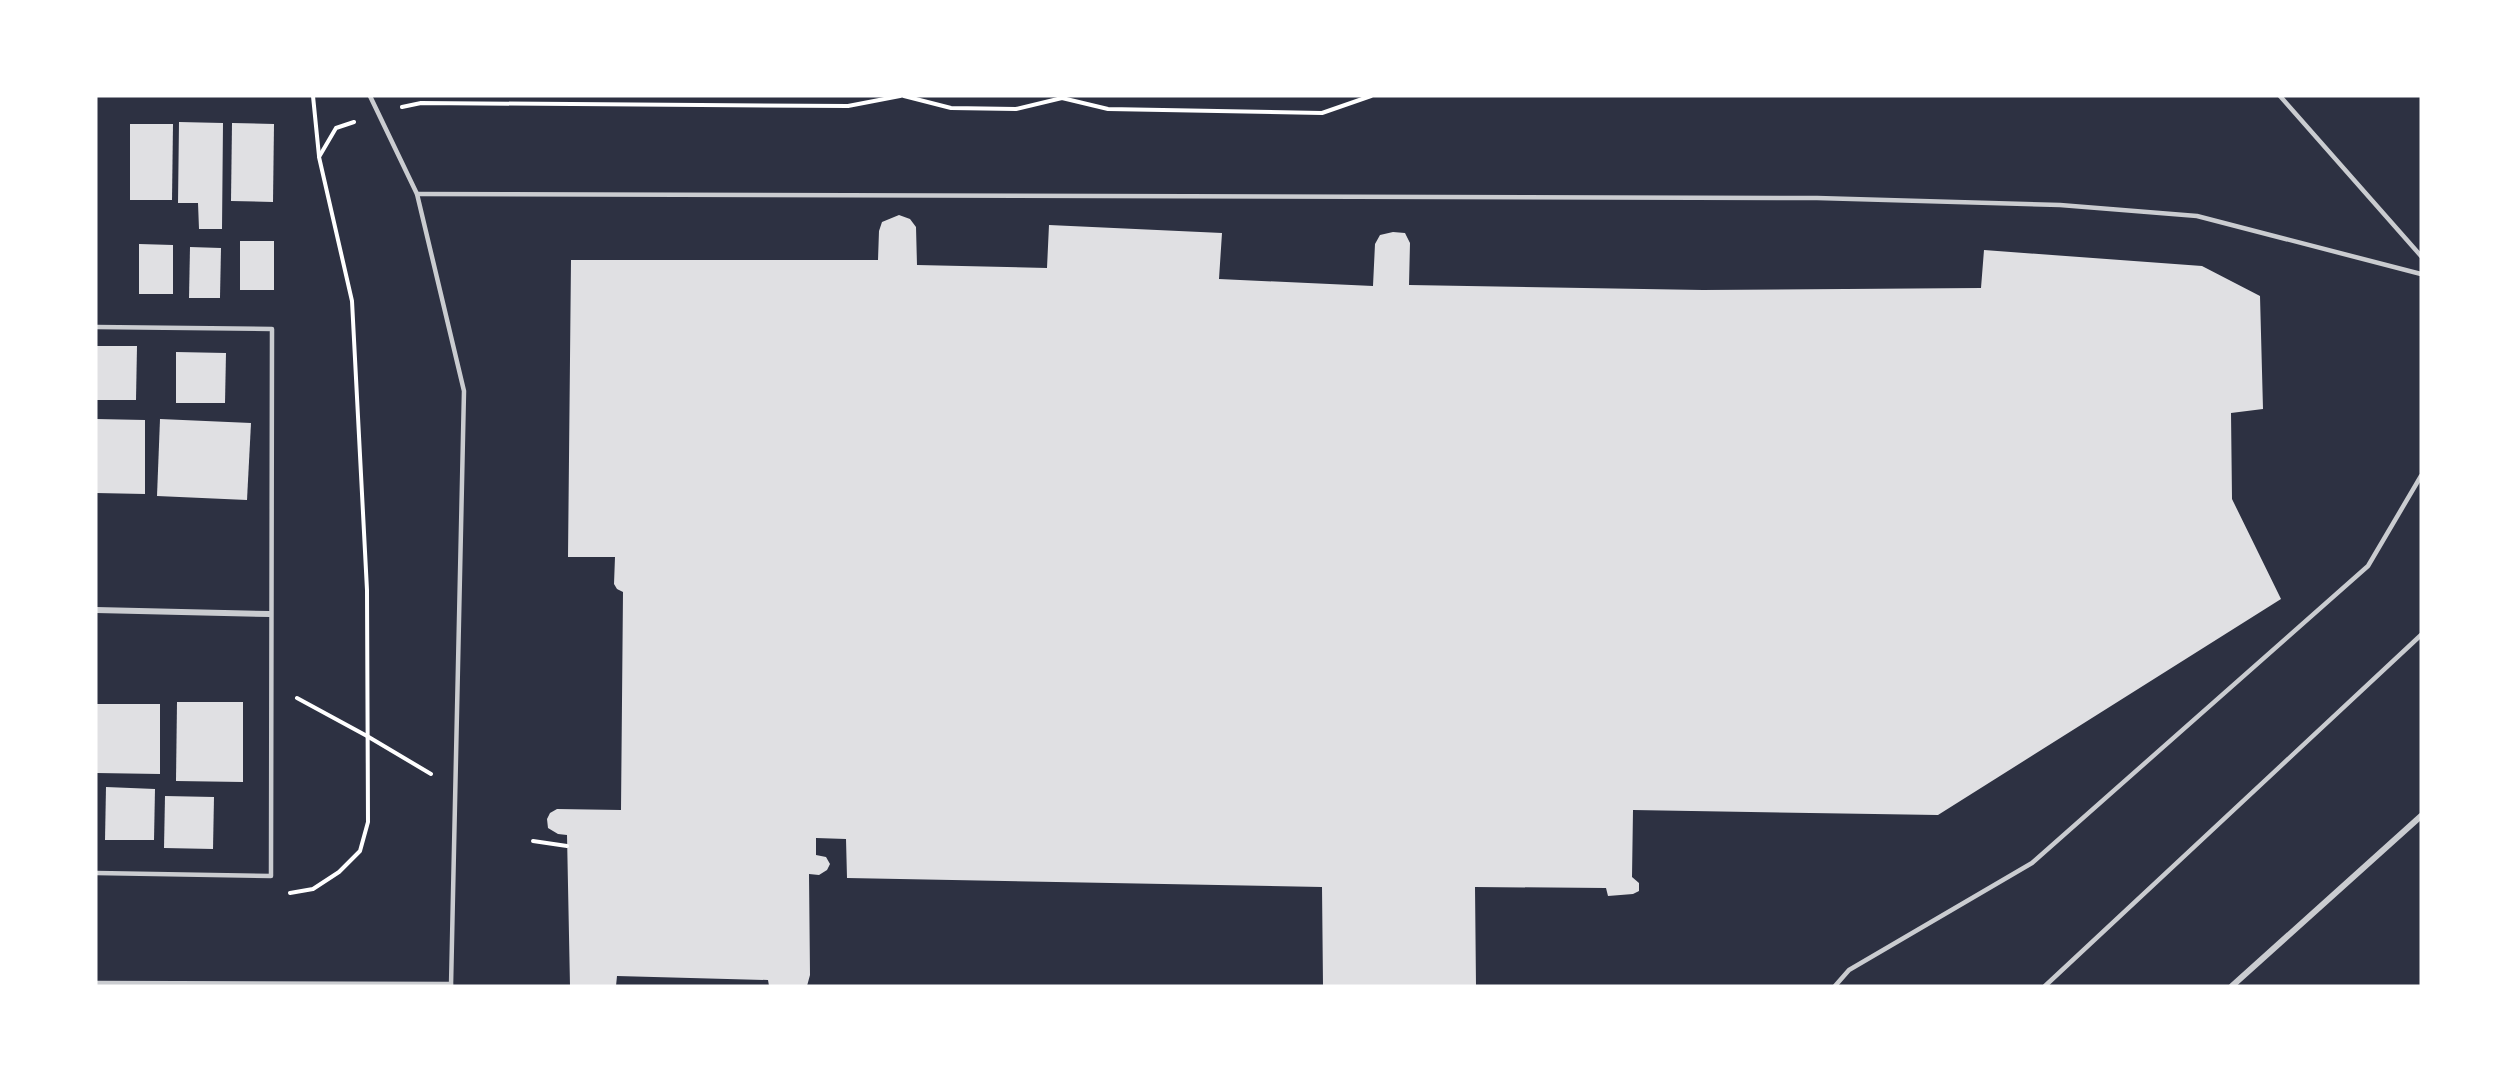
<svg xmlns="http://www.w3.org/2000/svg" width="2517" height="1082" viewBox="0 0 2517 1082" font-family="Ubuntu,sans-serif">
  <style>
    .building { fill: #e0e0e3 }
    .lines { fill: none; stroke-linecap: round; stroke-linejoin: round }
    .path { stroke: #fff; stroke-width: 4 }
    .service { stroke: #caccd0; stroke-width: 4.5 }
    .minor { stroke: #caccd0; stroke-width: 6 }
  </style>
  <rect width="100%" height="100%" fill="#2d3142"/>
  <g class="building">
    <path d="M179 122 223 123 222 229H199L198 203H178Z"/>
    <path d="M232 123 274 124 273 202 231 201Z"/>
    <path d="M130 124H173L172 200H130Z"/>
    <path d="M899 215 910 219 916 227 917 265 1047 268 1049 225 1222 233 1219 279 1373 286 1375 244 1380 235 1393 232 1405 233 1410 243 1409 285 1703 290 1981 288 1984 250 2202 266 2260 296 2263 409 2231 413 2232 499 2281 599 1938 815 1633 810 1632 877 1639 883V891L1633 894 1608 896 1606 888 1475 887 1476 986H1323L1322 887 847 878 846 839 816 838V855L826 857 830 864 827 870 819 875 809 874 810 975 807 986H769L768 980 617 976 616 986H570L567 835 558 834 548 828 547 819 550 813 557 809 621 810 623 592 617 589 614 584 615 557H568L571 260H878L879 231 882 222Z"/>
    <rect x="240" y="241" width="34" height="49"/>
    <path d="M139 244 173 245V294H139Z"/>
    <path d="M190 247 221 248 220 298H189Z"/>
    <path d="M96 346H137L136 400H96Z"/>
    <path d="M176 352 226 353 225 403H176Z"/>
    <path d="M96 419 145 420V494L96 493Z"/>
    <path d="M160 419 251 423 247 500 157 496Z"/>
    <path d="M177 702H243V782L176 781Z"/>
    <path d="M96 704H160V774L96 773Z"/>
    <path d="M106 787 155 789 154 840H105Z"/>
    <path d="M165 796 214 797 213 849 164 848Z"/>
  </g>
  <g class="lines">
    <g class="path">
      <path d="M313 96 319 156"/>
      <path d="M904 96 951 108 1016 109 1062 98 1108 109 1322 113 1371 96"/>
      <path d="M402 107 421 103 848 106 900 96"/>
      <path d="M297 698 367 736 431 774"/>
      <path d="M533 841 567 846"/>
      <path d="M290 893 313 889 339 872 360 851 368 822 367 590 352 301 319 157 336 128 354 122"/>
    </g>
    <g class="service">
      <path d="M370 96 417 194 464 391 451 986"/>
      <path d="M2280 96 2421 256"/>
      <path d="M417 194 1817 198 2060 205 2197 216 2421 274"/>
      <path d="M96 327 272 329C272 511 271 694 271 876L96 873"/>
      <path d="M96 983 451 984"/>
      <path d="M1835 986 1849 970 2032 863 2368 566 2421 476"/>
      <path d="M2045 986 2421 635"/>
    </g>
    <g class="minor">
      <path d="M96 610 270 614"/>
      <path d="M2232 986 2421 816"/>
    </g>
  </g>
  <rect width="2517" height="1082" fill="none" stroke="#ffffff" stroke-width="195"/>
</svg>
